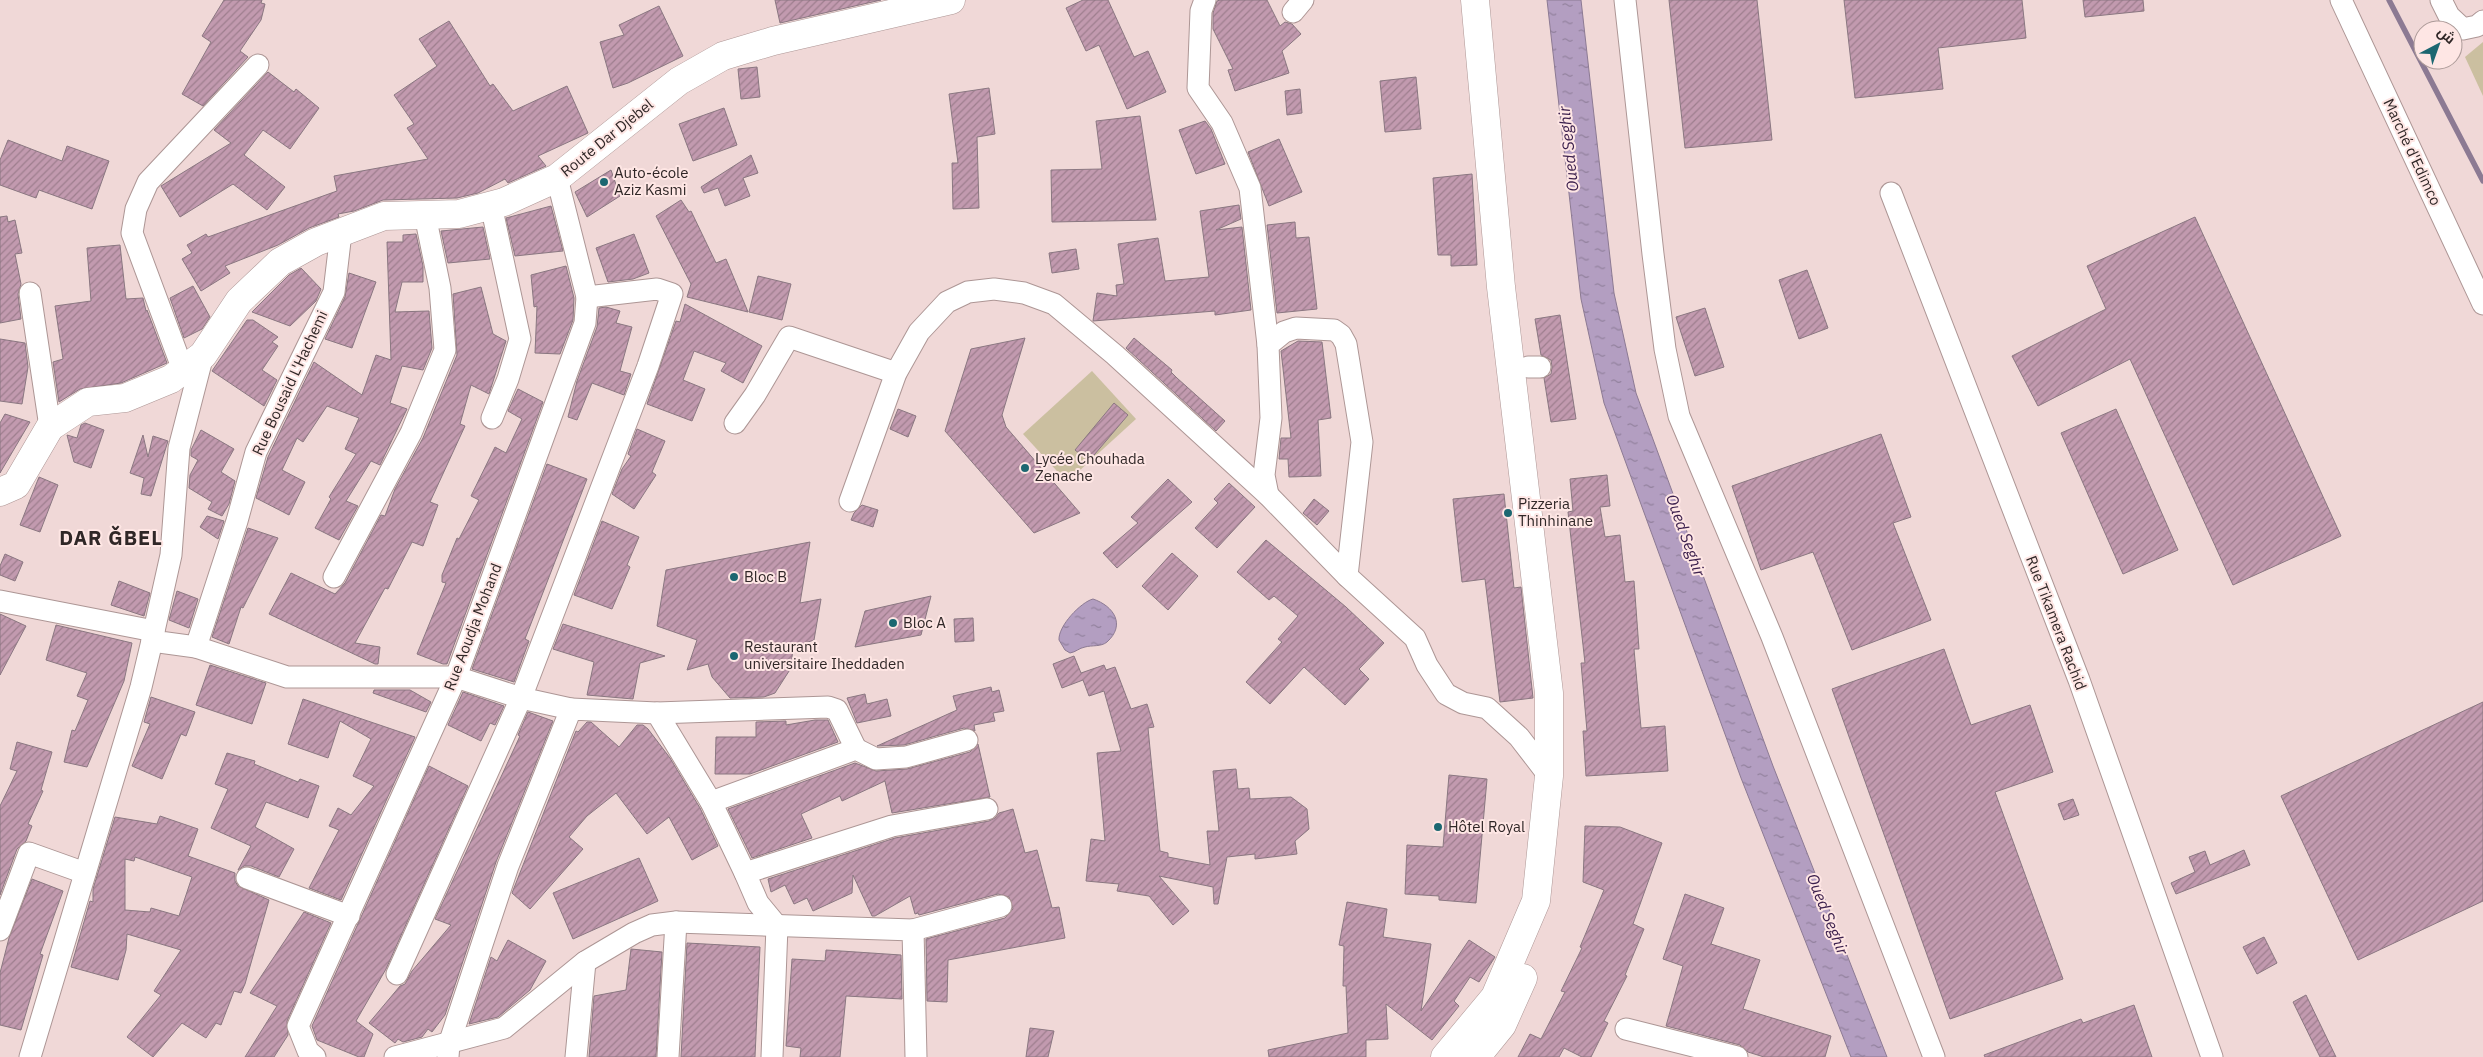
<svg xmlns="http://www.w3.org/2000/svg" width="2483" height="1057" viewBox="0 0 2483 1057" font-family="'IBM Plex Sans',Cairo,sans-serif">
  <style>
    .green { fill: #cbbfa0 }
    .water { fill: url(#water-ripples); stroke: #8c7a93 }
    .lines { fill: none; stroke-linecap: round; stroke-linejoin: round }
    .stream { stroke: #8c7a93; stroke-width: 5.5 }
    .building { fill: url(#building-hatch); stroke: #8a7781; fill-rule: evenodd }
    .street-casing { stroke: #ad9695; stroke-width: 23 }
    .secondary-casing { stroke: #ad9695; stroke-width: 29 }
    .street { stroke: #fff; stroke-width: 21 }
    .secondary { stroke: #fff; stroke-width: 28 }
    .poi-dot { fill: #1c6771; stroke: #fee6e4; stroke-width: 2 }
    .labels { text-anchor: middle; stroke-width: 4; stroke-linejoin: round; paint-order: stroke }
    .street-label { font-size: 15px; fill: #302727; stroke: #fee6e4 }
    .poi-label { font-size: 15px; fill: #302727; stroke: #fee6e4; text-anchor: start }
    .water-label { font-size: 16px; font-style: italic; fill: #3c204d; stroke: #fee6e4 }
    .district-label { font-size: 20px; font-weight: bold; letter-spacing: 1px; fill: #302727; stroke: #fee6e4 }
  </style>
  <defs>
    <pattern id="water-ripples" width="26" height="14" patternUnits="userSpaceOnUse" patternTransform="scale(1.25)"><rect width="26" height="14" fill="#b39ec1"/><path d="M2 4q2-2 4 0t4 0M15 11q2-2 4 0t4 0" fill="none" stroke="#92819d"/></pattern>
    <pattern id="building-hatch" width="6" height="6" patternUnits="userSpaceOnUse" patternTransform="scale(1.25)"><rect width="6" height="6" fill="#c29aaf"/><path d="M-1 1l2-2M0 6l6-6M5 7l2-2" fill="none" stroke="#9e7e8e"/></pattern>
  </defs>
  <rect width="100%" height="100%" fill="#f0d8d7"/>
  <g class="green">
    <path d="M2483 42V96L2465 57Z"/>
    <path d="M1092 371 1136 419 1067 482 1023 434Z"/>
  </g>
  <g class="water">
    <path d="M1547 0H1581L1614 293 1636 393 1773 766 1887 1057H1851L1741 778 1604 403 1581 299Z"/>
    <path d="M1093 599C1114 606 1126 625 1107 642 1101 647 1092 645 1085 647 1079 648 1076 652 1070 653L1065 650 1059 640C1058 626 1081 602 1093 599Z"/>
  </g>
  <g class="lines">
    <path class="stream" d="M2389 0 2483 181"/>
  </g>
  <g class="building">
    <path d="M224 0H262L261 3 265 4 261 20 240 51 248 57 203 106 182 94 211 42 202 36Z"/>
    <path d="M775 0H881L780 23Z"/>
    <path d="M1083 0H1108L1134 57 1148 51 1166 92 1127 109 1099 45 1086 51 1066 8Z"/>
    <path d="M1220 0H1267L1280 26 1285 22 1292 24 1301 34 1282 51 1289 73 1235 91 1228 70 1233 69 1213 29V13L1217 1Z"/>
    <path d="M1669 0H1757L1772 140 1685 148Z"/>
    <path d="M1844 0H2022L2026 38 1938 48 1943 89 1855 98Z"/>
    <path d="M2083 0H2143L2144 11 2085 17Z"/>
    <path d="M659 6 683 56 628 83 613 88 600 42 624 35 619 25Z"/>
    <path d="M449 21 490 86 493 84 513 111 567 86 588 133 538 156 546 166 508 183 505 179 478 193 457 198 383 200 354 211 338 214 339 217 309 228 278 245 225 266 230 273 201 291 182 259 192 253 187 245 206 234 208 237 337 191 334 176 428 159 407 128 414 124 394 95 437 66 419 39Z"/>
    <path d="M757 67 760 97 741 99 738 69Z"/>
    <path d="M268 72 294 92 296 89 319 108 290 149 263 130 244 155 285 187 267 210 233 184 180 217 161 186 231 143 214 130Z"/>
    <path d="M1416 77 1421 129 1385 132 1380 81Z"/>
    <path d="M989 88 995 134 977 137 979 208 953 209 952 163H958L949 94Z"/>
    <path d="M1300 89 1302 113 1287 115 1285 91Z"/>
    <path d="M724 108 737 145 693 161 679 124Z"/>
    <path d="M1140 116 1156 220 1052 222 1051 170 1102 169 1096 121Z"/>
    <path d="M1205 121 1211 129 1225 164 1196 174 1179 130Z"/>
    <path d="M1279 139 1302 192 1269 206 1248 152Z"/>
    <path d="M8 140 62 161 67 146 109 161 92 209 39 190 36 198 0 185V160Z"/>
    <path d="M751 155 758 173 743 178 750 196 725 206 718 188 704 193 701 187Z"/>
    <path d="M611 170 620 196 587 217 575 192Z"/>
    <path d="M1472 174 1477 265 1451 266V255H1438L1433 178Z"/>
    <path d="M681 200 689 212 691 211 716 263 726 259 748 312 687 297 691 284 656 216Z"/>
    <path d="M1239 205 1241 219 1216 230 1242 227 1251 310 1215 315V311L1093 321 1097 293 1117 296 1116 285 1124 284 1118 244 1158 238 1165 281 1209 277 1200 211Z"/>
    <path d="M551 206 563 251 515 256 506 218Z"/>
    <path d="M7 216 8 222 15 220 22 253 15 254 21 284 18 294 21 319 0 323V217Z"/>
    <path d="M2195 217 2341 536 2233 585 2130 359 2038 406 2012 356 2106 309 2087 266Z"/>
    <path d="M1295 222 1296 238 1309 237 1317 309 1277 313 1267 225Z"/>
    <path d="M483 227 490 259 448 263 441 231Z"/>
    <path d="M416 234 423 266V282H402L395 312 429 311 432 348 423 370 402 366 390 403 407 409 380 465 371 461 346 501 358 506 339 540 315 528 331 499 329 497 356 454 345 449 359 418 327 406 303 442 297 438 282 470 305 482 289 515 256 498 268 457 314 362 362 395 376 355 391 360 387 242H403V235Z"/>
    <path d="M634 234 649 273 633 279 608 282 596 248Z"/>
    <path d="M120 245 126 299 143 298 146 311 147 310 167 363 121 383 80 389 59 402 53 362 63 359 55 306 91 301 87 248Z"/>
    <path d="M1076 249 1079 269 1052 273 1049 253Z"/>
    <path d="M566 266 574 298 573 320 560 354 535 353 537 306 534 307 531 275Z"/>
    <path d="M301 268 321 289 316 301 290 326 252 312 289 275Z"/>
    <path d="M1807 270 1828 328 1799 339 1779 280Z"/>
    <path d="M349 273 376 282 352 348 325 339 345 297Z"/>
    <path d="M758 276 791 284 782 320 749 312Z"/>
    <path d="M193 286 210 317 202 329 184 338 170 298Z"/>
    <path d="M481 287 493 334 506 341 489 394 471 385 460 424 465 426 430 502 438 505 423 546 412 542 388 589 385 588 355 643 380 647 378 664H375L269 614 291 573 335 594 345 583 381 515 385 516 395 489 423 438 457 355 453 294Z"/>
    <path d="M685 304 762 346 743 383 721 371 726 363 694 351 683 380 705 389 692 421 647 404 676 321 680 322Z"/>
    <path d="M606 307 620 311 616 323 632 327 620 371 631 374 624 395 592 383 577 420 568 417 577 381 597 327 599 308Z"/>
    <path d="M1705 308 1724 367 1695 376 1676 317Z"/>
    <path d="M1560 315 1576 419 1551 422 1544 378 1551 374 1552 367 1551 360 1541 355 1535 319Z"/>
    <path d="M247 320H253L278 337 272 342 278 346 262 370 277 380 264 406 212 371Z"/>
    <path d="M1025 338 1002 415 1006 427 1080 513 1034 533 945 431 971 349Z"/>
    <path d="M1134 338 1172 370 1171 372 1177 378 1225 421 1216 431 1126 348Z"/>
    <path d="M0 339 25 343 28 367 22 404 0 401Z"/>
    <path d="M1298 341 1322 342 1331 418 1318 420 1321 476 1289 477 1288 459H1279L1281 438H1291L1281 351Z"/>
    <path d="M518 389 543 402 447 664H443L417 654 446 583 442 582V575L457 538 459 539 479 500 471 496 495 447 506 453 522 419 508 411Z"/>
    <path d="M1114 403 1128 415 1089 461 1075 450Z"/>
    <path d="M898 409 916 416 908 437 890 429Z"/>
    <path d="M2116 409 2178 550 2123 574 2061 433Z"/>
    <path d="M5 414 30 422 0 473V423Z"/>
    <path d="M85 423 104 430 91 468 74 462 67 435 77 438 81 425Z"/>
    <path d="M637 429 665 441 652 472 656 475 634 509 612 494 622 469 631 456 628 454Z"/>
    <path d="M201 430 234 449 221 472 235 481 229 504 222 516 208 509 212 502 189 488 190 475 198 460 191 456V450Z"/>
    <path d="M1881 434 1911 517 1893 523 1931 620 1852 650 1813 552 1761 570 1732 486Z"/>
    <path d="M143 435 148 457 153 436 168 441 151 496 141 494 144 478 130 473Z"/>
    <path d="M547 464 587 479 525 639 529 641 514 682 472 669Z"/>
    <path d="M1607 475 1610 506 1600 507 1605 537 1620 535 1625 582 1634 581 1639 649H1634L1641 728 1665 726 1668 771 1586 776 1583 731H1587L1581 663H1585L1568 512 1573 511 1570 479Z"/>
    <path d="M39 477 58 485 40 532 20 525Z"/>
    <path d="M1168 479 1192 502 1117 568 1103 553 1138 523 1131 517Z"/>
    <path d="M1229 483 1255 507 1217 548 1195 528 1218 503 1214 499Z"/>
    <path d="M1504 494 1514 588 1521 587 1533 698 1500 702 1485 579 1462 582 1453 499Z"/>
    <path d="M1314 499 1329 511 1317 525 1303 513Z"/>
    <path d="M862 505 878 510 873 527 851 520 854 513Z"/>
    <path d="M207 516 224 521 218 539 200 527Z"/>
    <path d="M602 521 639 537 627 565 630 567 612 609 574 595Z"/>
    <path d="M248 528 278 538 243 608 241 607 229 644 212 637Z"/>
    <path d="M1266 540 1346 607 1384 643 1359 669 1369 679 1345 705 1304 667 1270 704 1246 682 1282 642 1278 639 1298 616 1274 596 1269 600 1237 572Z"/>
    <path d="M810 542 800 603 821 599 814 640 793 647 791 668 775 693 764 697 730 698 712 677 708 664 687 670 697 640 657 626 666 570Z"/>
    <path d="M1172 553 1198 576 1168 610 1142 586Z"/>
    <path d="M5 554 23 562 15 581 0 575V566Z"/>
    <path d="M119 581 150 593 144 616 111 605Z"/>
    <path d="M177 591 198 599 189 628 169 620Z"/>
    <path d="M931 596 921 635 855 647 865 611Z"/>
    <path d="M0 614 26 626 0 675Z"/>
    <path d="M973 618 974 641 955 642 954 619Z"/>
    <path d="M563 624 595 634 665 656 640 663 633 699 587 695 594 662 553 649Z"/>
    <path d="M56 625 132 643 124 681 87 767 64 762 72 730 75 731 88 700 77 696 87 673 46 660Z"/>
    <path d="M1944 649 1971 725 2030 705 2053 772 1995 792 2063 979 1950 1019 1832 689Z"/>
    <path d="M1074 656 1081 673 1104 665 1106 670 1115 667 1131 709 1147 704 1154 727 1148 728 1160 851 1168 853V857L1210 865 1207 831H1219L1213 771 1236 769 1238 789 1249 788 1250 799 1291 797 1307 809 1309 829 1295 841 1297 854 1255 859V854L1227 857 1218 904H1214L1213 887 1159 876 1189 911 1173 925 1149 896 1117 891 1119 884 1086 881 1091 839 1105 841 1097 753 1121 751 1104 691 1089 696 1083 680 1062 688 1053 664Z"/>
    <path d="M210 665 266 683 252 724 196 705Z"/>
    <path d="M991 687 992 692 999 690 1004 711 993 713 995 721 974 725 975 731 964 728 904 745 877 746 957 710 953 696Z"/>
    <path d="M374 690H410L431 702 426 712 373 693Z"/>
    <path d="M463 692 504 706 495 725 490 723 481 741 448 725Z"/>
    <path d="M865 694 867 704 887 699 891 716 857 723 847 698Z"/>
    <path d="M151 697 195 712 186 736 181 734 162 779 132 766 150 724 144 722Z"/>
    <path d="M303 699 415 737 341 900 309 888 339 830 329 826 338 808 351 815 374 786 353 776 371 739 340 721 328 758 288 744Z"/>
    <path d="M2483 702V901L2358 960 2281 796Z"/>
    <path d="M528 712 553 721 496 862 445 1015 432 1032 428 1029 422 1037 403 1042 398 1039 395 1043 369 1023 400 986 405 984 412 971 451 925 435 919 520 736 518 735Z"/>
    <path d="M815 720H828L838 742 750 774H715L716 737H756V722L786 721V725Z"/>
    <path d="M587 722H591L619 747 637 725H643L648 729 670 758 700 808 718 846 692 860 669 817 647 834 616 793 587 816 569 837 583 849 530 909 512 893 576 731 578 732Z"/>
    <path d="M17 742 52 752 41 790 43 791 28 824 32 826 26 841 17 849 0 895V806L17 771 10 769Z"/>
    <path d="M978 744 990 797 892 813 885 781 842 801 840 796 801 814 812 838 752 858 728 809 855 763 876 771 907 769 970 752Z"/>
    <path d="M227 753 255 761 254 764 298 782 300 779 319 786 308 818 266 802 255 827 294 849 279 877 251 866H244L238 870 251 846 211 828 228 789 215 784Z"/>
    <path d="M429 766 468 786 386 969 356 1021 373 1034 364 1057H359L317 1040 312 1026Z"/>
    <path d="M1449 775 1487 779 1476 903 1439 900V896L1405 894 1407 845 1443 847Z"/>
    <path d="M2073 799 2079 815 2064 820 2058 804Z"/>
    <path d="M1013 809 1025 853 1037 850 1052 908 1059 907 1065 938 948 960 947 1002 927 1001 926 939 1005 918 1013 909 1009 897 998 894 919 915 918 913 915 914 910 896 875 916H872L853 875 852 893 813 911 807 898 794 904 785 885 771 892 768 879 895 838 989 821 995 818 999 813Z"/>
    <path d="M160 816 198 829 188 856 235 873V881L238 886 269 900 245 984 241 993 234 991 221 1025 216 1023 206 1038 182 1023 153 1057 127 1037 161 995 154 991 181 950 127 934 126 950 118 980 71 967 90 901 93 902V889L115 817 157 824ZM135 857 192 877 179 916 151 908 150 912 125 910V859L134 861Z"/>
    <path d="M1585 826 1620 827 1662 843 1633 924 1644 929 1625 975 1627 976 1604 1021 1608 1023 1591 1057H1582L1564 1048 1559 1057H1518L1530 1034 1541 1039 1565 992 1561 991 1582 948 1580 947 1604 890 1583 882Z"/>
    <path d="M2244 850 2250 865 2176 894 2171 883 2195 872 2189 857 2205 851 2210 865Z"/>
    <path d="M639 858 658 901 573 939 553 893Z"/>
    <path d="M32 879 63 891 40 954 43 955 21 1030 0 1025V973L9 938Z"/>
    <path d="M1685 894 1724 908 1711 944 1760 960 1743 1009 1831 1036 1825 1057H1764L1748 1052 1740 1045 1666 1026 1683 966 1663 959Z"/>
    <path d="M1347 902 1387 909 1383 937 1431 944 1421 1011 1469 940 1495 957 1479 982 1470 977 1454 1001 1459 1006 1432 1040 1386 1004 1388 1039 1366 1040V1057H1269L1268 1050 1348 1033 1346 986H1343L1344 946 1339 945Z"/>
    <path d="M304 912 331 923 287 1021 288 1035 274 1057H245L277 1006 250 993Z"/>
    <path d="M2264 937 2277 963 2257 974 2243 947Z"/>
    <path d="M508 940 546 961 530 990 498 1017 469 1024 491 957 497 961Z"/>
    <path d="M687 943 760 947 755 1057H681Z"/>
    <path d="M631 949 662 952 656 1057H589L594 996 626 990Z"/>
    <path d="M826 950 901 955 902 999 846 996 840 1057H800L801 1048 786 1046 792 959 825 961Z"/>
    <path d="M2306 995 2336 1057H2320L2293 1002Z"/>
    <path d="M2134 1005 2152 1057H1985L1984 1055 2081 1019 2083 1023Z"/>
    <path d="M1030 1028 1054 1031 1048 1057H1026Z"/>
  </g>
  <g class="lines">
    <defs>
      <g id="street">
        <path d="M1205 0 1201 11 1198 88 1222 123 1250 188 1268 345"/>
        <path d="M1625 0 1653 254 1665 349 1679 416 1772 637 1934 1057"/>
        <path d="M2341 0 2483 304"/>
        <path d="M2441 0 2449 16 2463 29 2477 26 2483 21"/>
        <path d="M1293 12 1303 0"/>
        <path d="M1891 193 2079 680 2212 1057"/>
        <path d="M491 205 520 339 508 379 492 418"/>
        <path d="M30 293 50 427"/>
        <path d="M1528 367H1540"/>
        <path d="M183 370 132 233 136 209 148 182 258 65"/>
        <path d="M735 423 755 395 789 337 896 373"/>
        <path d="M1268 495 1264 475 1271 418 1268 345 1284 332 1296 328 1334 330 1341 335 1346 344 1362 442 1347 576"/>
        <path d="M850 501 896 373 919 332 947 302 968 292 994 289 1024 293 1054 304 1115 355 1268 495 1347 576 1415 638 1427 665 1446 694 1463 703 1487 708 1519 737 1549 776"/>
        <path d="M334 577 411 433 445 350 440 288 425 215"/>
        <path d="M0 601 154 631 152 641 196 647 287 677H456L521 698 571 709"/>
        <path d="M154 631 171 555 179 448 203 355"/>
        <path d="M196 647 237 521 256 452 334 292 341 233"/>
        <path d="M657 713 828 707 837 710 856 749"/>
        <path d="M711 802 856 749 876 759 906 757 967 740"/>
        <path d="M745 873 892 826 987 809"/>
        <path d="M247 878 349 916"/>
        <path d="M0 930 29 853 85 873"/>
        <path d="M913 930 1001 906"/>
        <path d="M397 974 521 698 648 366 672 294 657 289 587 297"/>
        <path d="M1626 1029 1737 1057"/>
        <path d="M30 1057 141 687 152 641"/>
        <path d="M315 1057 308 1051 298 1026 456 677 585 323 587 297 557 178"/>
        <path d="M395 1057 504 1028 585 962 634 933 652 925 676 922 913 930 916 1057"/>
        <path d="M448 1057 449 1044 508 866 571 709 657 713 711 802 745 873 758 903 777 926 772 1057"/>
        <path d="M576 1057 585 962"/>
        <path d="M668 1057 676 922"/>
      </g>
      <g id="secondary">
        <path d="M0 492 16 485 50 427 88 402 125 398 171 379 203 355 239 301 280 262 316 242 384 216 459 214 504 202 557 178 679 81 723 56 773 41 951 0"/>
        <path d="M1445 1057 1495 997 1536 901 1549 776V693L1501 287 1475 0"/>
        <path d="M1476 1057 1502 1025 1523 978"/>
      </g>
    </defs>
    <use href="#street" class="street-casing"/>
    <use href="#secondary" class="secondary-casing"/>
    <use href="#street" class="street"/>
    <use href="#secondary" class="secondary"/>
  </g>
  <g class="poi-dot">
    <circle cx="604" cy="182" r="5"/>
    <circle cx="1025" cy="468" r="5"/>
    <circle cx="1508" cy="513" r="5"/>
    <circle cx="734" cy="577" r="5"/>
    <circle cx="893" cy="623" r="5"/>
    <circle cx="734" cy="656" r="5"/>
    <circle cx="1438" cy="827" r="5"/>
  </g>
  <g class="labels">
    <g class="street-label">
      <text transform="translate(607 138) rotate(-39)" y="5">Route Dar Djebel</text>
      <text transform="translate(2412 152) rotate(65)" y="5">Marché d'Edimco</text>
      <text transform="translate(290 383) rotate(-65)" y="5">Rue Bousaid L'Hachemi</text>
      <text transform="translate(2056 623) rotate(69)" y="5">Rue Tikamera Rachid</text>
      <text transform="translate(473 627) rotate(-69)" y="5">Rue Aoudja Mohand</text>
    </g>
    <g class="poi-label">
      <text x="614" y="178">Auto-école<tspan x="614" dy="17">Aziz Kasmi</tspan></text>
      <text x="1035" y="464">Lycée Chouhada<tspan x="1035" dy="17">Zenache</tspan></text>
      <text x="1518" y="509">Pizzeria<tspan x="1518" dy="17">Thinhinane</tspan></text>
      <text x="744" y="582">Bloc B</text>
      <text x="903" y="628">Bloc A</text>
      <text x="744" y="652">Restaurant<tspan x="744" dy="17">universitaire Iheddaden</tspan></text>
      <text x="1448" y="832">Hôtel Royal</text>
    </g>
    <g class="water-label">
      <text transform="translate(1568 149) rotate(-96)" y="6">Oued Seghir</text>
      <text transform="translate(1686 535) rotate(70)" y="6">Oued Seghir</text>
      <text transform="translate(1828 914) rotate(68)" y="6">Oued Seghir</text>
    </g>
    <g class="district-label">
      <text x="111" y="545">DAR ǦBEL</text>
    </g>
  </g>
  <g transform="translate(2438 45) rotate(41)"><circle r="24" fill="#fee6e4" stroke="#ac9a98"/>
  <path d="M0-4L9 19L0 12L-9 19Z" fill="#1c6771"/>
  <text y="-8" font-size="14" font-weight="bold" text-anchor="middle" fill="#302727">ش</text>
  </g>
</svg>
